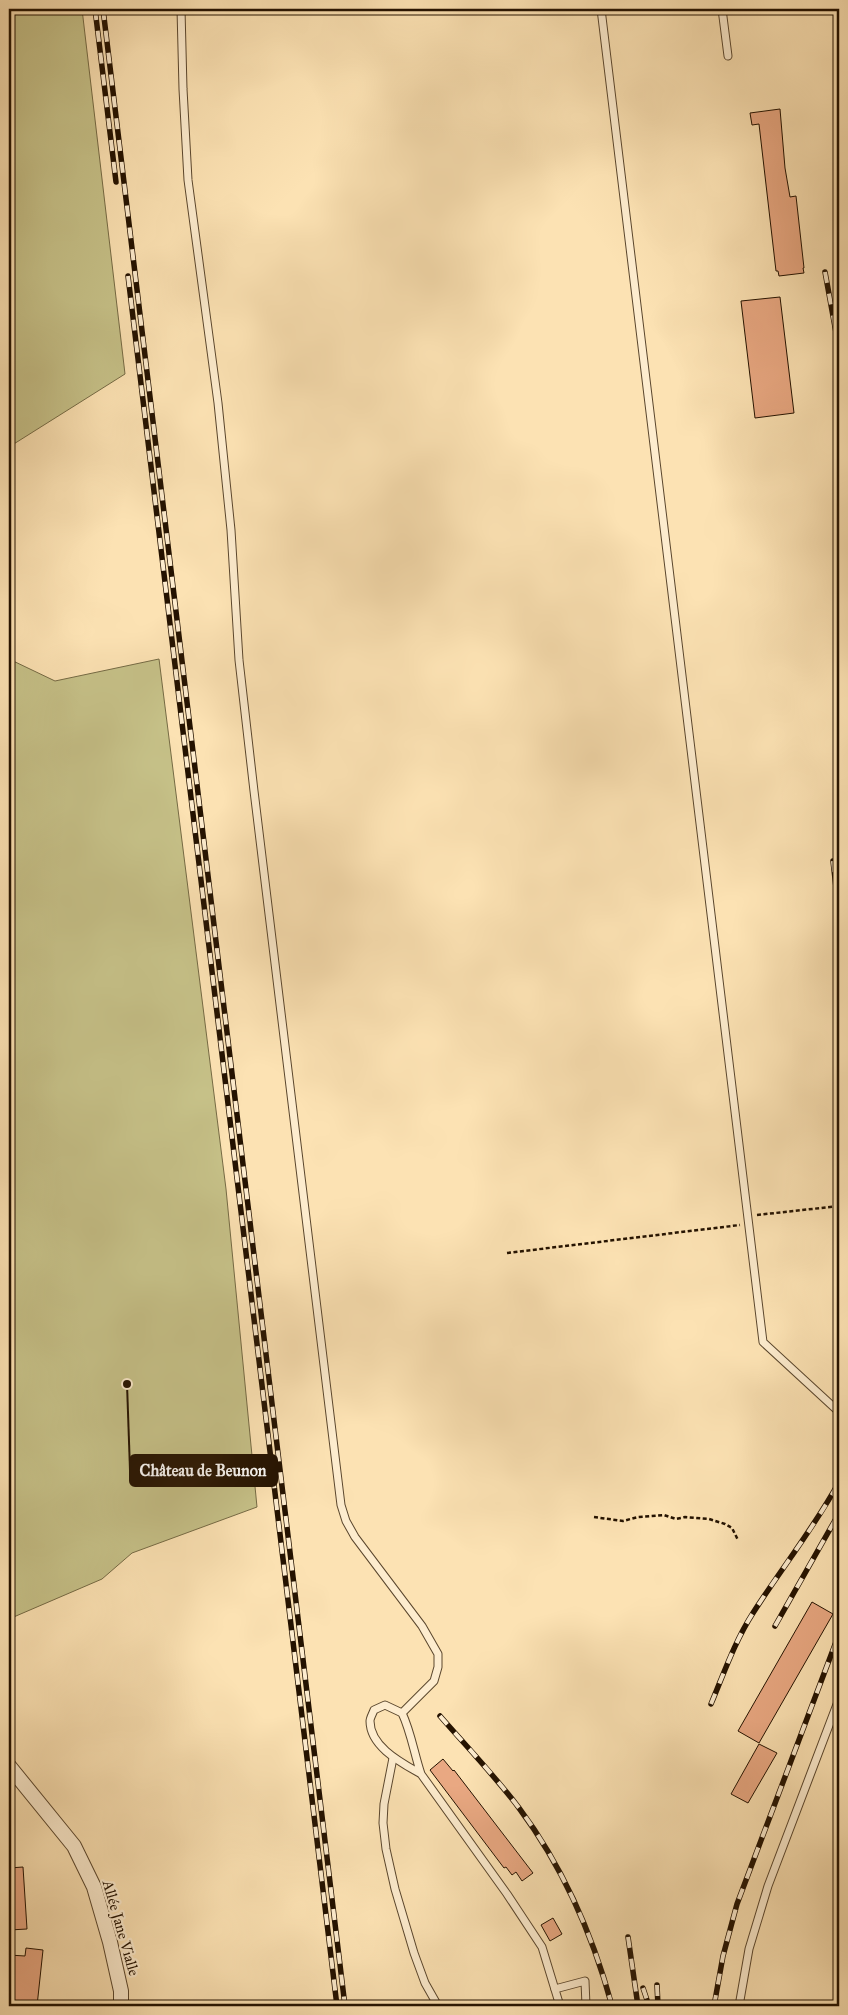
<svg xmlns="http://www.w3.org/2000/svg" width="848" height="2015" viewBox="0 0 848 2015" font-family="'IM FELL Great Primer',serif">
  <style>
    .green { fill: #c6c188; stroke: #756a44 }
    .building { fill: #e9a882; stroke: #241200 }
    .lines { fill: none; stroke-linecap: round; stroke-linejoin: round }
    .service-casing { stroke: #5a462d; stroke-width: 9 }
    .minor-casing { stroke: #5a462d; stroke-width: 16 }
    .path { stroke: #241200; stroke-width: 2.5; stroke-dasharray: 4 2.5; stroke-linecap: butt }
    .service { stroke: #fdecce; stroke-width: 7 }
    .minor { stroke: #fdecce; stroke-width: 14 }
    .rail-casing { stroke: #241200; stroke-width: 5.5 }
    .rail { stroke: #fdecce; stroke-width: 4; stroke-dasharray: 11; stroke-linecap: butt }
    .labels { text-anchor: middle; stroke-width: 4.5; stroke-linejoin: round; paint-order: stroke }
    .street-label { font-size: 15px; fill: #241200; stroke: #fdecce }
    .leader { fill: none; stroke: #241200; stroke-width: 2 }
    .callout-dot { fill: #241200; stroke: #fdecce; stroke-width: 2 }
    .callout { fill: #241200; stroke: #241200; stroke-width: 2 }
    .callout-label { font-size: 16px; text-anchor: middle; font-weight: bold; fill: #fff }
  </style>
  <rect width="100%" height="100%" fill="#fce2b3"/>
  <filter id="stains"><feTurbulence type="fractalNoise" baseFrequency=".004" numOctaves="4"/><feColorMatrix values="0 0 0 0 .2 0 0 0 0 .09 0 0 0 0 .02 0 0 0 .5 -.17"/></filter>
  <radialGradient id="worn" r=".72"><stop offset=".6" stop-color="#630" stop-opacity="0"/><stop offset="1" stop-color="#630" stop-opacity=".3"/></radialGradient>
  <g class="green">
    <path d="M9 9H82L125 374 9 447Z"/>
    <path d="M9 659 55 681 159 659 226 1189 257 1507 132 1553 102 1579 9 1619Z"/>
  </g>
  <g class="building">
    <path d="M780 109 785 168 790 197 796 196 804 268H803L804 273 779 276 778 271H776L759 124 752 125 750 113Z"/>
    <path d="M780 297 794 413 755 418 741 301Z"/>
    <path d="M812 1602 833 1614 759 1743 738 1731Z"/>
    <path d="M759 1744 777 1753 748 1803 731 1794Z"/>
    <path d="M443 1759 453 1771 454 1770 533 1873 522 1881 516 1872 512 1875 506 1867 504 1868 430 1770Z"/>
    <path d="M23 1867 27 1929 9 1930V1868Z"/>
    <path d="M553 1918 562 1934 550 1941 541 1925Z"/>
    <path d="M26 1948 43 1950 37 2006H18V2001L9 2000V1955L25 1956Z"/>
  </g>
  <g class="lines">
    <defs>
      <g id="service">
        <path d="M181 9 183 89 188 180 218 403 231 530 239 660 254 791 341 1505 346 1521 355 1537 422 1626 438 1654V1667L434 1681 402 1713"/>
        <path d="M601 9 763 1342 839 1412"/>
        <path d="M722 9 728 56"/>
        <path d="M393 1758 384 1804 383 1823 386 1849 395 1889 414 1953 425 1983 438 2006"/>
        <path d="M421 1774C402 1763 370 1747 370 1721 370 1718 373 1713 374 1710L385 1705 402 1713C411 1732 414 1753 421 1774L507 1894 542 1947 560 2006"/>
        <path d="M555 1989 585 1981 586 2006"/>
        <path d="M739 2006 749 1949 768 1886 839 1699"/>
      </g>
      <path id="minor" d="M9 1766 74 1846 94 1887 110 1942 121 1991V2006"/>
    </defs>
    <use href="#service" class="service-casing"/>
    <use href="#minor" class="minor-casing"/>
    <g class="path">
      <path d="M757 1215 839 1206"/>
      <path d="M507 1253 740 1225"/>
      <path d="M594 1517 623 1521 638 1517 664 1515 676 1519 685 1517 709 1519 725 1524 732 1528 738 1540"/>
    </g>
    <use href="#service" class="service"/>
    <use href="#minor" class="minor"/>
    <defs>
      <g id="rail">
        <path d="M95 9 116 182"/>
        <path d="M103 9 345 2006"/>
        <path d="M825 272 839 349"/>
        <path d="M128 276 337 2006"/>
        <path d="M833 861 839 914"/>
        <path d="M775 1626 838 1515"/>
        <path d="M711 1704C724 1673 735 1641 753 1613 781 1569 814 1528 839 1482"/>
        <path d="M440 1716C467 1747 495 1776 519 1808 563 1867 593 1936 612 2006"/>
        <path d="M628 1937 638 2006"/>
        <path d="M657 1985 658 2006"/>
        <path d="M643 1988 649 2006"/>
        <path d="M714 2006 723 1956 737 1904 839 1634"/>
      </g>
    </defs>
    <use href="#rail" class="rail-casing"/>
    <use href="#rail" class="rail"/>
  </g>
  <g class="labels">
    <g class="street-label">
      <text transform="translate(121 1928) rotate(74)" y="5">Allée Jane Vialle</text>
    </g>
  </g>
  <path class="leader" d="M127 1384L130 1470"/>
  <circle class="callout-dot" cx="127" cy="1384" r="5"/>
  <rect class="callout" x="130" y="1455" width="147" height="31" rx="5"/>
  <g class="callout-label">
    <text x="203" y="1476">Château de Beunon</text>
  </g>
  <rect width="848" height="2015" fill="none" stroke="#fce2b3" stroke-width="30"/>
  <rect x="10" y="10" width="828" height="1995" fill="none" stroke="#241200" stroke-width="2.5"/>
  <rect x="15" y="15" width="818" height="1985" fill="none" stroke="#241200"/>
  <rect width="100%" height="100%" filter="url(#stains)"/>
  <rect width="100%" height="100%" fill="url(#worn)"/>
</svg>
